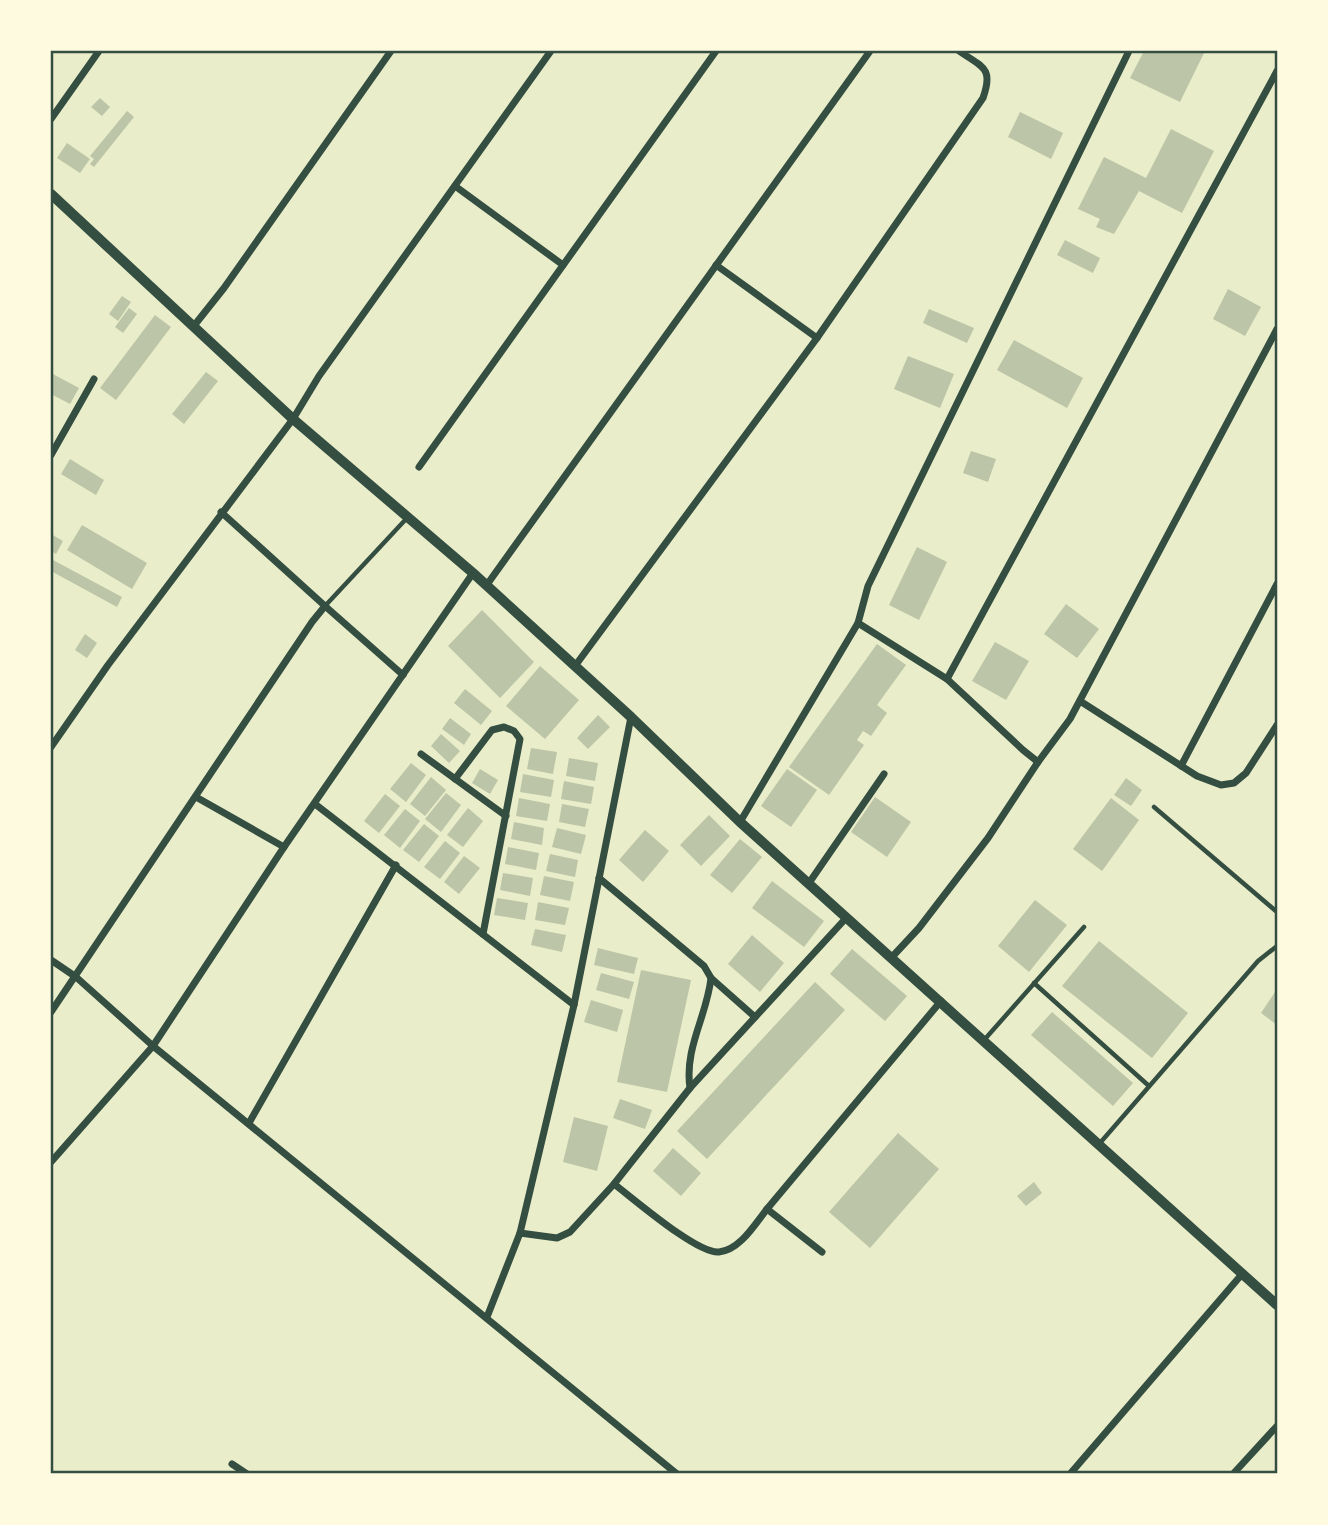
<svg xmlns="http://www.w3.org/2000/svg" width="1328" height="1525" viewBox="0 0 1328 1525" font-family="'Alegreya Sans',sans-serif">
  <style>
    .building { fill: #bcc5a7 }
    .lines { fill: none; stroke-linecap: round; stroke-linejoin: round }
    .service { stroke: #344e41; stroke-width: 4.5 }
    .minor { stroke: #344e41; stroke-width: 7 }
    .tertiary { stroke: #344e41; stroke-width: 10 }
    .neatline { fill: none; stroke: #344e41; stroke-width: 2.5 }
  </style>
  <rect width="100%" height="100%" fill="#e9edc9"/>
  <g class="building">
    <path d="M1144 51H1205L1180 102 1130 78Z"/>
    <path d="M100 98 110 107 102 116 91 107Z"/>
    <path d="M127 111 134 117 94 167 90 164 94 159 90 156Z"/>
    <path d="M1020 112 1063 133 1051 159 1008 137Z"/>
    <path d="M1171 129 1214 151 1182 213 1139 191 1114 234 1096 227 1100 219 1078 209 1104 157 1146 178Z"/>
    <path d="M67 143 90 159 80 173 57 158Z"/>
    <path d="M1065 240 1100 258 1093 273 1057 255Z"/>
    <path d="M1228 289 1261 307 1245 336 1213 319Z"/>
    <path d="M122 296 131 302 118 321 109 314Z"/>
    <path d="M129 308 137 314 123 333 115 327Z"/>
    <path d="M929 309 974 328 967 343 923 323Z"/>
    <path d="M155 315 171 327 116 400 100 388Z"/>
    <path d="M1014 340 1083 378 1067 408 997 370Z"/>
    <path d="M908 356 954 374 940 408 894 389Z"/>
    <path d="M206 372 218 381 184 424 172 414Z"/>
    <path d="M51 373 79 388 70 404 51 394Z"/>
    <path d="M971 451 996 459 988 482 963 473Z"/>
    <path d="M70 459 104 480 96 495 61 474Z"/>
    <path d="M82 525 147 563 132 589 67 550Z"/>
    <path d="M51 534 63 541 56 554 51 551Z"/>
    <path d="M917 547 947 562 919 620 889 605Z"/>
    <path d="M53 560 122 597 117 607 51 571Z"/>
    <path d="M1066 604 1099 629 1077 658 1044 634Z"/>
    <path d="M482 610 534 662 500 698 448 646Z"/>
    <path d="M85 634 97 643 87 658 75 650Z"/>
    <path d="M995 642 1029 661 1006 700 972 681Z"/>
    <path d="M877 644 906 665 877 705 887 713 871 736 863 731 857 740 864 745 829 795 789 767Z"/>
    <path d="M540 666 579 700 545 739 506 706Z"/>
    <path d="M465 689 492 711 481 725 454 703Z"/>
    <path d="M598 715 610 727 588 749 577 738Z"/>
    <path d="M450 718 471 734 464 745 442 729Z"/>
    <path d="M441 734 460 751 449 763 431 746Z"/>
    <path d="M531 748 557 752 553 774 527 769Z"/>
    <path d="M569 758 598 763 595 781 566 776Z"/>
    <path d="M411 763 426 775 406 802 390 789Z"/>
    <path d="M480 769 498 780 490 794 472 783Z"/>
    <path d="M787 769 817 790 791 827 761 806Z"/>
    <path d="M523 774 554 780 551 797 520 792Z"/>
    <path d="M431 777 446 790 425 816 410 804Z"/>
    <path d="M1126 778 1142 790 1131 806 1114 795Z"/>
    <path d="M564 781 594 787 591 804 561 799Z"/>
    <path d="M446 793 461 805 441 832 425 819Z"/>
    <path d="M385 794 400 806 379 833 364 821Z"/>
    <path d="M875 797 911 822 887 857 851 832Z"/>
    <path d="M519 798 550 804 547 821 516 816Z"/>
    <path d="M1111 798 1139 820 1102 871 1073 849Z"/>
    <path d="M562 804 589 809 585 827 559 822Z"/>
    <path d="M468 808 483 821 463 847 447 835Z"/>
    <path d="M405 809 420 821 400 848 384 835Z"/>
    <path d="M709 815 730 836 701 866 680 845Z"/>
    <path d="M514 822 544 828 542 845 511 839Z"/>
    <path d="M424 824 439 836 419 862 403 850Z"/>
    <path d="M557 828 586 835 581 854 552 847Z"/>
    <path d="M645 830 669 851 643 882 619 860Z"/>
    <path d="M740 839 762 857 732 893 710 875Z"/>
    <path d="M445 841 460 853 440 879 424 867Z"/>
    <path d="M508 847 539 853 536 870 505 864Z"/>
    <path d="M550 854 578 860 575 877 546 871Z"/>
    <path d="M464 856 480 868 459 894 444 882Z"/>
    <path d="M503 873 533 878 530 896 500 890Z"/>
    <path d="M544 876 574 882 570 901 540 895Z"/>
    <path d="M772 881 824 921 804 947 752 908Z"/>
    <path d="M497 898 528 903 525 920 494 915Z"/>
    <path d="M1035 900 1067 925 1029 972 998 946Z"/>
    <path d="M538 902 569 908 565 925 535 920Z"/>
    <path d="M535 929 566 935 562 952 531 945Z"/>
    <path d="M752 935 784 963 760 992 728 964Z"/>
    <path d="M1099 941 1188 1013 1152 1058 1062 986Z"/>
    <path d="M598 948 638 958 634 974 594 965Z"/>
    <path d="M852 949 907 996 885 1021 830 974Z"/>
    <path d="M641 970 691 980 667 1092 617 1082Z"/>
    <path d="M601 973 634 982 629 999 596 990Z"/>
    <path d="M815 982 845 1010 707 1159 677 1131Z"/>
    <path d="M1277 989V1025L1261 1013Z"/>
    <path d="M591 1000 623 1010 617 1032 584 1022Z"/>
    <path d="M1052 1012 1133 1083 1113 1106 1031 1035Z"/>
    <path d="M620 1099 652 1110 645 1129 613 1118Z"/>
    <path d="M574 1117 608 1126 597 1171 563 1162Z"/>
    <path d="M898 1133 939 1169 870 1248 829 1212Z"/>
    <path d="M673 1148 701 1173 681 1196 653 1171Z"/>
    <path d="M1034 1182 1042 1193 1026 1206 1017 1196Z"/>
  </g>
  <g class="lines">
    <g class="service">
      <path d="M325 606 407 518"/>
      <path d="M1154 807 1277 912"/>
      <path d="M1034 983 1149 1086"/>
      <path d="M985 1039 1084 927"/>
      <path d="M1100 1143 1258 961 1277 946"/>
    </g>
    <g class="minor">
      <path d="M51 119 99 51"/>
      <path d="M455 186 563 265"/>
      <path d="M716 265 817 338"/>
      <path d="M193 327 224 288 391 51"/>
      <path d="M51 455 94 379"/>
      <path d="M419 467 716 51"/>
      <path d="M486 586 870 51"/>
      <path d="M325 606 403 675"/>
      <path d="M858 623 947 679 1023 750 1038 762"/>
      <path d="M575 666 817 338 983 98C994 67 982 67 959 51"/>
      <path d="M947 679 1277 71"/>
      <path d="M1080 701 1197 776 1221 785 1234 783 1246 773 1277 725"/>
      <path d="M51 747 108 665 293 419 319 376 551 51"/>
      <path d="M421 754 506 816"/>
      <path d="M1181 766 1277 584"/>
      <path d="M455 779 492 730 504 727 514 731 520 739 483 934"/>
      <path d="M196 797 284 847"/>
      <path d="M315 804 574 1005"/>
      <path d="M740 822 858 623 868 586 1129 51"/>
      <path d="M599 878 704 966 711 978C707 1016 684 1048 690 1088"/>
      <path d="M809 883 884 774"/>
      <path d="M892 957 919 928 988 838 1038 762 1070 719 1277 329"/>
      <path d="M51 960 76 977 153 1046 677 1474"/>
      <path d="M711 978 755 1017"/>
      <path d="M51 1012 312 622 325 606 221 512"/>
      <path d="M249 1123 396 865"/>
      <path d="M51 1162 153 1046 284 847 473 573"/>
      <path d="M614 1184C634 1199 697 1254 719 1252 740 1250 755 1224 767 1209"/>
      <path d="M520 1233 557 1238 570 1232 614 1184 690 1088 847 917"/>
      <path d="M822 1252 767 1209 941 1001"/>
      <path d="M487 1317 520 1233 574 1005 631 717"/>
      <path d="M232 1464 247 1474"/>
      <path d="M1070 1474 1243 1273"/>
      <path d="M1233 1474 1277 1426"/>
    </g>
    <path class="tertiary" d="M51 194 293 419 473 573 631 717 740 822 1277 1305"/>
  </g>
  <rect width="1328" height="1525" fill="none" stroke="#fefae0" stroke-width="105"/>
  <rect x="52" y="52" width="1224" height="1420" class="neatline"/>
</svg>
